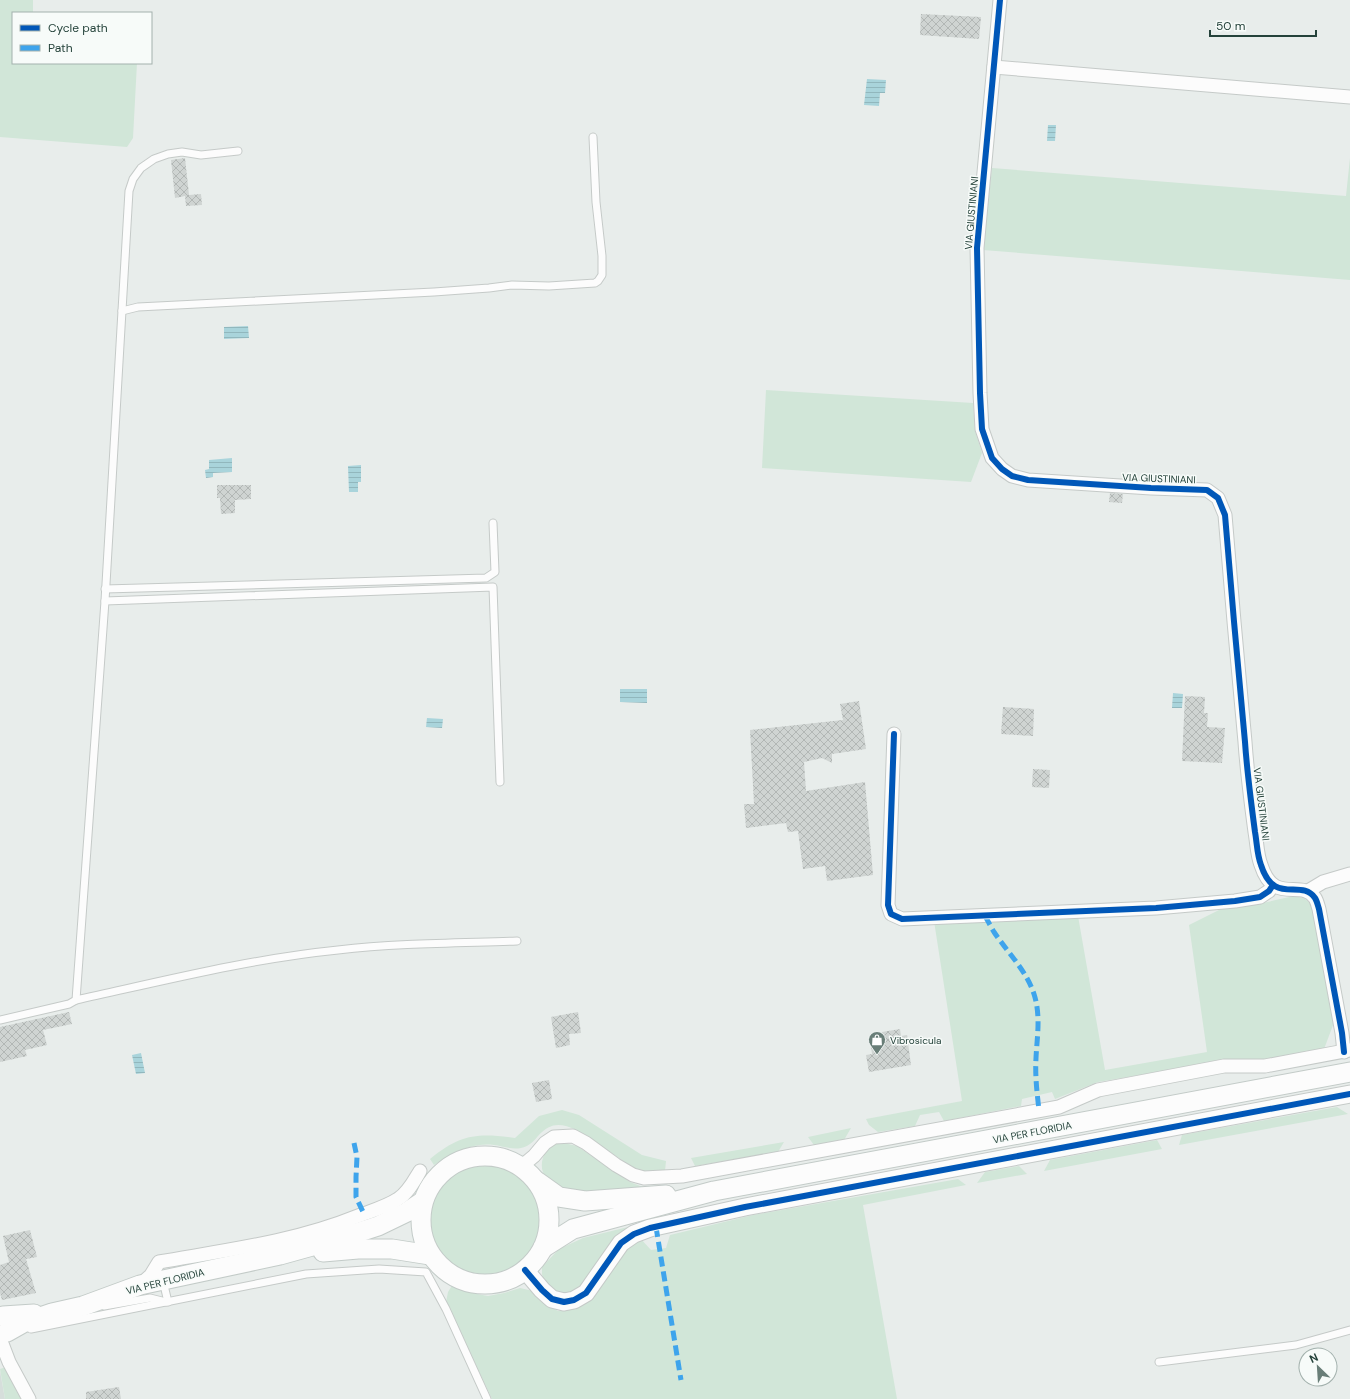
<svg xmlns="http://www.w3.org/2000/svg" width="1350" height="1399" viewBox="0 0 1350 1399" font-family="'DM Sans',sans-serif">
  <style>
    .built { fill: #d6dedb }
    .green { fill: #d1e6d8 }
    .water { fill: url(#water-rules) }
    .building { fill: url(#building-cross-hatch) }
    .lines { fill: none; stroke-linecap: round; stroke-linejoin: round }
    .service-casing { stroke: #c5cac8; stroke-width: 9 }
    .minor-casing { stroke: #c5cac8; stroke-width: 15 }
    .tertiary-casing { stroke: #c5cac8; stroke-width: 19 }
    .secondary-casing { stroke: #c3cbc8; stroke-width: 21 }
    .service { stroke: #fcfcfc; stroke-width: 7 }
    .minor { stroke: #fcfcfc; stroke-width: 13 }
    .tertiary { stroke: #fcfcfc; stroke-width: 17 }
    .secondary { stroke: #fcfcfc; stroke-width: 19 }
    .quiet { stroke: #3ea4ec; stroke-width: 5; stroke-dasharray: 10 5; stroke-linecap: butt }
    .cycleway-casing { stroke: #f7fbf9; stroke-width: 8 }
    .cycleway { stroke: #0057b8; stroke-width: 6 }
    .labels { text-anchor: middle; stroke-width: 3; stroke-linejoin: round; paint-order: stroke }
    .street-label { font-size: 10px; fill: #24423a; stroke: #f7fbf9 }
    .poi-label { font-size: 10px; fill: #24423a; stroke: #f7fbf9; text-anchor: start }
  </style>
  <defs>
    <pattern id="water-rules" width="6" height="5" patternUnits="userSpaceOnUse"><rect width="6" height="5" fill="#a9d4db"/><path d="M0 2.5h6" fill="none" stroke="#91b7bd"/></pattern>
    <pattern id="building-cross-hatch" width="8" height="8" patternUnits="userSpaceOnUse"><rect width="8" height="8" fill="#cfd4d2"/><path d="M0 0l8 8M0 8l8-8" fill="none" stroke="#b2b7b5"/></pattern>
  </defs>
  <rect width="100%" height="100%" fill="#e8edeb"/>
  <path class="built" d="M0 1371 5 1399H0Z"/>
  <g class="green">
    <path d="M0 0H33V13H13V63H137L133 138 127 147 0 137Z"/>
    <path d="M1350 158V280L983 250 992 168 1346 196Z"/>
    <path d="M766 390 973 403 975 431 982 453 971 482 762 468Z"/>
    <path d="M1294 896C1304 898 1309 899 1313 909L1335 1020 1324 1049 1262 1060 1235 1059 1098 1082 1055 1099 1052 1092 1022 1099 1021 1106 944 1121 939 1112 920 1115 915 1126 878 1132 869 1125 866 1119 962 1101 934 921 1078 916 1105 1070 1207 1052 1189 925 1221 909 1258 904Z"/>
    <path d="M1337 1107 1348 1114 1179 1145 1182 1135Z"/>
    <path d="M562 1110 579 1115 642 1155 666 1161 665 1171 646 1173 634 1168 577 1130C560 1123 551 1122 538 1136 533 1142 529 1146 521 1148 513 1150 502 1146 494 1145 472 1142 452 1153 434 1165L430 1159C461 1134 477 1133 515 1138L539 1116Z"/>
    <path d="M851 1128 844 1140 814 1145 808 1137Z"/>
    <path d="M1157 1140 1162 1149 1044 1171 1050 1160Z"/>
    <path d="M784 1142 778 1152 695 1166 691 1158Z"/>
    <path d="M564 1143 577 1146 630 1182 643 1187C625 1189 589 1195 572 1190 563 1188 551 1183 545 1176 539 1168 542 1154 549 1148 553 1144 559 1143 564 1143Z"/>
    <circle cx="485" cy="1219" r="56"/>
    <path d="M1019 1166 1027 1174 977 1183 985 1172Z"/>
    <path d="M958 1179 966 1185 863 1205 897 1399H492L446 1302 448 1292 453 1284 477 1294 488 1296 504 1293 520 1288 533 1291 548 1305 558 1311 569 1310 581 1306 623 1250 640 1238 651 1250 666 1248 670 1235 753 1215Z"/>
    <path d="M628 1227 611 1241 582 1287 572 1293 564 1294 557 1292 544 1281 542 1274V1267L559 1249 583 1238Z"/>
    <path d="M6 1367 22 1399H5L0 1369Z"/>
  </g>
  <g class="water">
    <path d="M867 79 886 80 885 93H880L879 106 864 105Z"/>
    <path d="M1048 125H1056L1055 141H1047Z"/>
    <path d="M248 326 249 338 224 339V327Z"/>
    <path d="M232 458V472L213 473V477L206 478 205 470 209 469V460Z"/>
    <path d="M361 465V482H358V492H349L348 466Z"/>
    <path d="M620 689H647V703L620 702Z"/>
    <path d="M1173 693 1183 694 1182 708H1172Z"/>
    <path d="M427 718 443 719 442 728 426 727Z"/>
    <path d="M141 1053 145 1073 136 1074 132 1055Z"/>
  </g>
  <g class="building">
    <path d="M921 14 981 17 979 39 920 35Z"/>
    <path d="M185 158 189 195 201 194 202 205 186 206 185 196 175 198 171 160Z"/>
    <path d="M217 485H251V499L235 500V513L221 514 220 498H217Z"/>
    <path d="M1110 493 1123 494 1122 503 1109 502Z"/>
    <path d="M1185 696 1205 697 1204 713H1208L1207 727 1225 728 1222 763 1182 761Z"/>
    <path d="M859 701 866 749 832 754V763L822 758 804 762 806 791 865 782 873 875 827 881 825 866 803 869 798 831 788 832 786 823 746 828 744 804H754L750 730 843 720 840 704Z"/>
    <path d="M1003 707 1034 709 1033 736 1001 734Z"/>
    <path d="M1033 769 1050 770 1049 788 1032 787Z"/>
    <path d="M69 1012 72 1024 43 1030 47 1045 25 1050 27 1056 0 1062V1027Z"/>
    <path d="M578 1012 581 1033 569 1034 570 1045 556 1048 551 1017Z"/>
    <path d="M900 1029 901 1036 907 1035 911 1065 869 1072 866 1055 872 1054 871 1046 884 1044 882 1032Z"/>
    <path d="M549 1080 552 1099 536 1102 532 1083Z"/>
    <path d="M30 1230 37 1257 26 1259 36 1293 2 1300 0 1293V1265L9 1262 3 1236Z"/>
    <path d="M119 1387 121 1399H86V1392Z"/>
  </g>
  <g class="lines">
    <defs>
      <g id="service">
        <path d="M122 311 138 307 434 292 489 288 512 285 549 286 595 283 598 281 602 275V256L596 202 593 137"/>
        <path d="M105 589 486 578 495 572 493 523"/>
        <path d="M105 601 493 587 500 782"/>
        <path d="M76 1000C163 981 249 959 338 950 397 943 458 943 517 941"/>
        <path d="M0 1020 69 1004 76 1000 105 601 129 191 133 179 141 168 154 159 168 154 182 152 201 155 238 151"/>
        <path d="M163 1281 168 1302"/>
        <path d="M104 1306 150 1298 166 1302"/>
        <path d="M31 1329 306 1274 379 1269 426 1272 446 1309 487 1399"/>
        <path d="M1159 1362 1296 1345 1350 1330"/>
      </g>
      <g id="minor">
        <path d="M1000 0 977 248 980 393 982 429 992 458 1002 469 1012 476 1028 480 1151 488 1207 490 1218 498 1225 515C1231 591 1238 666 1245 742 1247 772 1251 802 1255 832 1257 843 1257 855 1261 865 1274 906 1301 878 1315 898 1317 901 1318 906 1319 909L1342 1033 1344 1052"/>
        <path d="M994 67 1350 97"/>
        <path d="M894 734 888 905 891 914 902 919 1156 908 1235 901 1260 897 1269 891 1273 885"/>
        <path d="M1308 891 1323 882 1350 874"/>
        <path d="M522 1166 534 1156 545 1143 554 1137 573 1136 586 1143 616 1165 633 1175 644 1178 682 1176 1059 1107 1098 1090 1224 1066H1265L1350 1050"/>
        <path d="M140 1285 151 1275 159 1262C227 1250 294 1242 358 1216 371 1211 386 1207 398 1199 408 1193 414 1181 420 1171"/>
        <path d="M1 1341 9 1362 29 1399"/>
      </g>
      <path id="tertiary" d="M525 1270 542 1290 552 1299 564 1302 574 1300 586 1293 621 1243 634 1234 650 1228 745 1207 1350 1094"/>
      <g id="secondary">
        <circle cx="485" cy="1220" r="64"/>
        <path d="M538 1182 559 1197 585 1201 666 1195"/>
        <path d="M543 1248 573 1229 714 1191 1350 1072"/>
        <path d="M323 1252 358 1249H392L430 1255"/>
        <path d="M3 1316 34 1314"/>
        <path d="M7 1332 23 1323 52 1313 83 1306 140 1285 280 1255 341 1238 378 1226 407 1212 422 1202"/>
      </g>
    </defs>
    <use href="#service" class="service-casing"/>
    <use href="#minor" class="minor-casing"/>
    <use href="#tertiary" class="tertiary-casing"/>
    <use href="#secondary" class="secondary-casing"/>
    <use href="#service" class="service"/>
    <use href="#minor" class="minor"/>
    <use href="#tertiary" class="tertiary"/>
    <use href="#secondary" class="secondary"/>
    <g class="quiet">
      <path d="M985 916C988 921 991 927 994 932 1008 953 1026 970 1034 994 1041 1016 1037 1037 1036 1058 1035 1076 1037 1093 1039 1110"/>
      <path d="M354 1143 357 1157 356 1177V1197L364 1214"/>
      <path d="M656 1227 681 1380"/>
    </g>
    <defs>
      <g id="cycleway">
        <path d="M1000 0 977 248 980 393 982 429 992 458 1002 469 1012 476 1028 480 1151 488 1207 490 1218 498 1225 515C1231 591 1238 666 1245 742 1247 772 1251 802 1255 832 1257 843 1257 855 1261 865 1274 906 1301 878 1315 898 1317 901 1318 906 1319 909L1342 1033 1344 1052"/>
        <path d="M894 734 888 905 891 914 902 919 1156 908 1235 901 1260 897 1269 891 1273 885"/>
        <path d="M525 1270 542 1290 552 1299 564 1302 574 1300 586 1293 621 1243 634 1234 650 1228 745 1207 1350 1094"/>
      </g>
    </defs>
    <use href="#cycleway" class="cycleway-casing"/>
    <use href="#cycleway" class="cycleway"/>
  </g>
  <defs>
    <symbol id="shop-pin" viewBox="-11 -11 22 30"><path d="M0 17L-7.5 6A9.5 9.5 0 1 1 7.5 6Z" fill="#697e78" stroke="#f7fbf9"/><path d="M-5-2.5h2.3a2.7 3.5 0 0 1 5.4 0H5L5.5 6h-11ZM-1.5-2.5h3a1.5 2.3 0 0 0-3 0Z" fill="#fff"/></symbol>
  </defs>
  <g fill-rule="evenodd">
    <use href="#shop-pin" x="867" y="1030" width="20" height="27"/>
  </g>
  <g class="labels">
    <g class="street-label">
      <text transform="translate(971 213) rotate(-85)" y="4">VIA GIUSTINIANI</text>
      <text transform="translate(1159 478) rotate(2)" y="4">VIA GIUSTINIANI</text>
      <text transform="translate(1262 804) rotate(83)" y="4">VIA GIUSTINIANI</text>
      <text transform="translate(1032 1132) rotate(-11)" y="4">VIA PER FLORIDIA</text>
      <text transform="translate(165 1281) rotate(-14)" y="4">VIA PER FLORIDIA</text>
    </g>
    <g class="poi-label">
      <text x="890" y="1044">Vibrosicula</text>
    </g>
  </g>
  <rect x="12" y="12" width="140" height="52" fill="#f7fbf9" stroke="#a3b1ad"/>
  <rect x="20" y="25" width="20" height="6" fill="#0057b8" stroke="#a3b1ad"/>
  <text x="48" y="32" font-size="12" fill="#24423a">Cycle path</text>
  <rect x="20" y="45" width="20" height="6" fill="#3ea4ec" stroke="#a3b1ad"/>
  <text x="48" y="52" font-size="12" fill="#24423a">Path</text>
  <g transform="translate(1318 1367) rotate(335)"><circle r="19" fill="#f7fbf9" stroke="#a3b1ad"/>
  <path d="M0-3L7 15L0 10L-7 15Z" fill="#697e78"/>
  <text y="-6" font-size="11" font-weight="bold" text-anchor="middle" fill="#24423a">N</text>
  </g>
  <path d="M1210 30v6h106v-6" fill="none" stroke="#24423a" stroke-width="2"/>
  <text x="1216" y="30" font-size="12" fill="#24423a" stroke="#f7fbf9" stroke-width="3" paint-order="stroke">50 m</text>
</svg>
